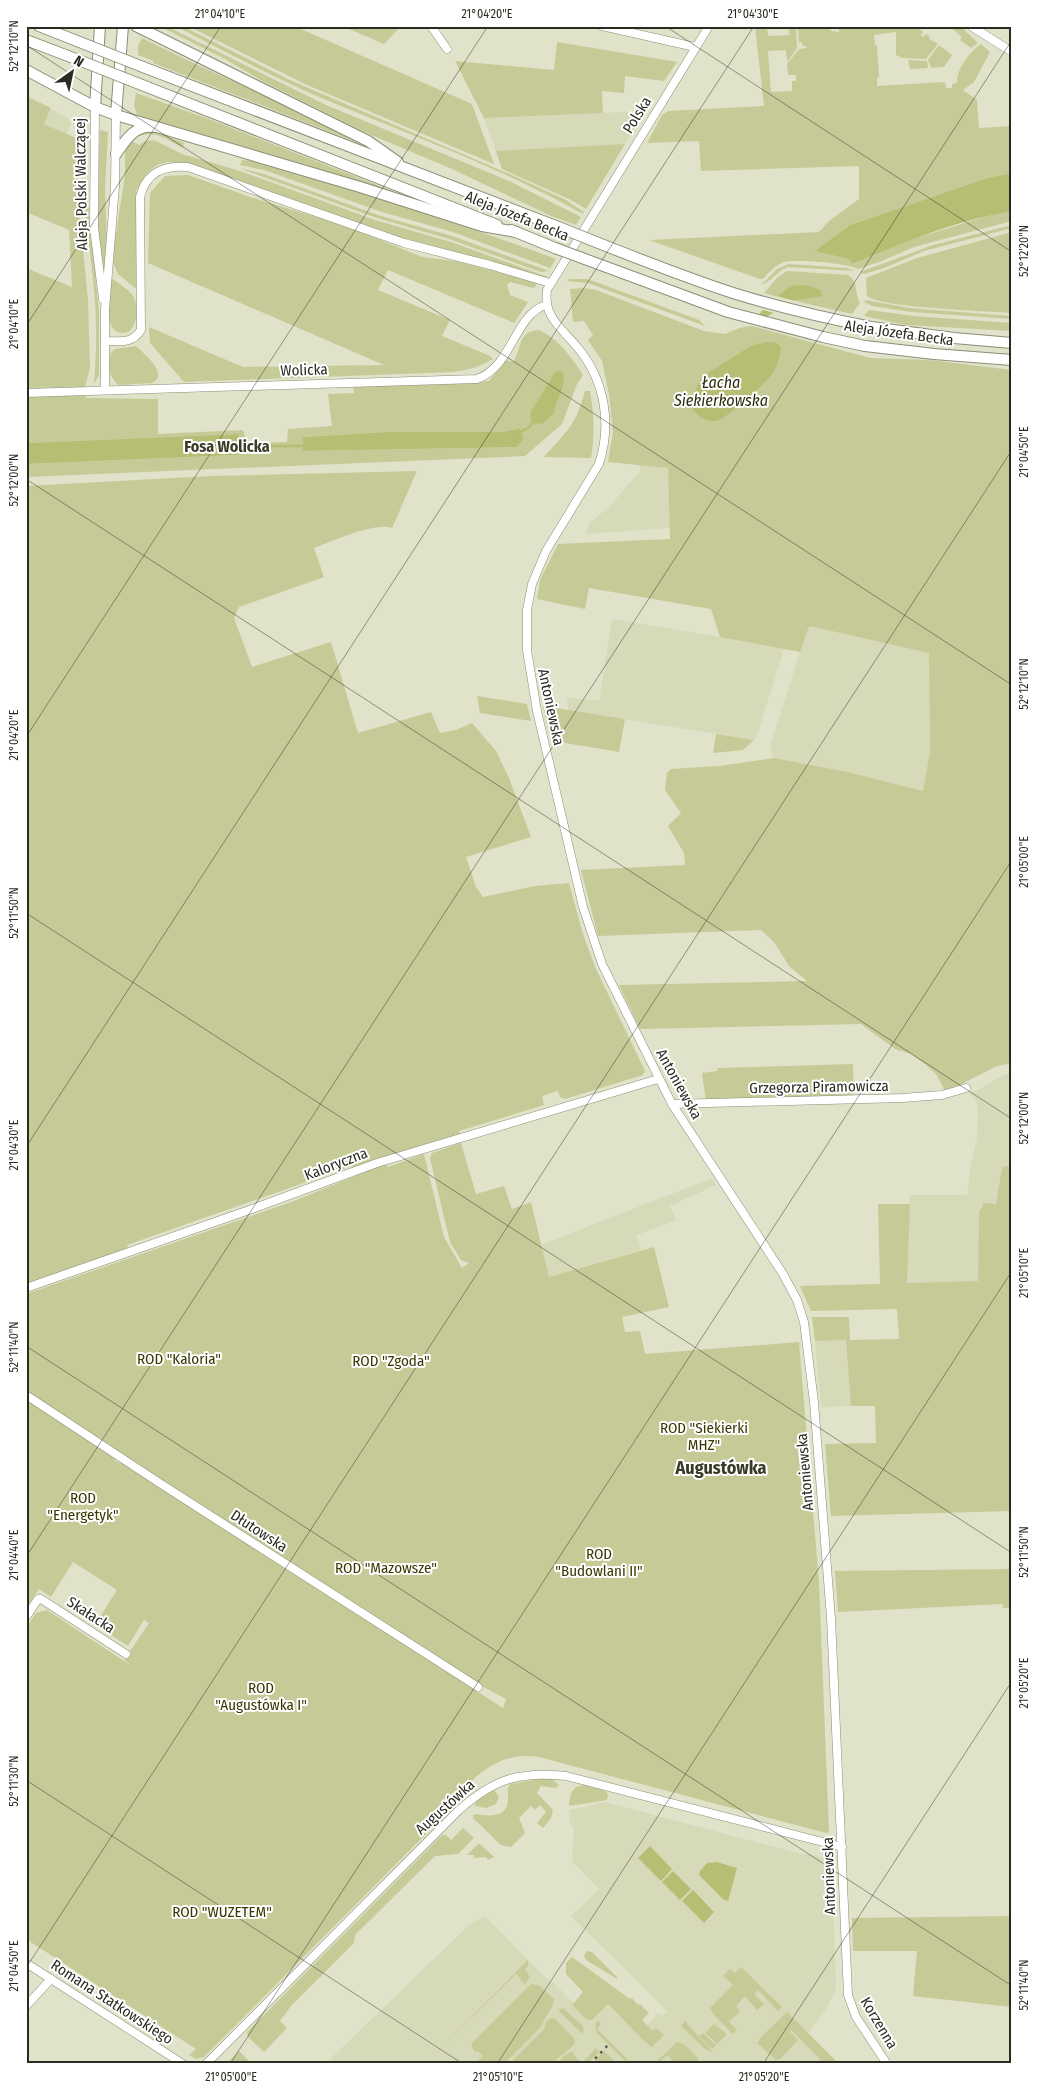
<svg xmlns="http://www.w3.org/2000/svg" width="1038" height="2090" viewBox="0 0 1038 2090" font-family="'Fira Sans Condensed',sans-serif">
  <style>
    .built { fill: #d7dab9 }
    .green { fill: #c6ca96; fill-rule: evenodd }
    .water { fill: #b8bd74 }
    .pier { fill: #e0e3c9 }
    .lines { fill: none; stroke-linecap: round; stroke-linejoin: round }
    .stream { stroke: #b8bd74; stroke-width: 2.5 }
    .minor-casing { stroke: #8b8d76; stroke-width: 9 }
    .major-casing { stroke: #8b8d76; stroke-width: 12 }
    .minor { stroke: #fff; stroke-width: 8 }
    .major { stroke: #fff; stroke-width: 10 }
    .rail { stroke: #595a4c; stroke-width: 2.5; stroke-dasharray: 2.5 5; stroke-linecap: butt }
    .major-bridge-casing { stroke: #8b8d76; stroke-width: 12; stroke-linecap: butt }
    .major-bridge { stroke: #fff; stroke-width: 10 }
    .ticks { fill: none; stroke: #2a2b21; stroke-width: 1; stroke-opacity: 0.45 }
    .labels { text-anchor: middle; stroke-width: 4; stroke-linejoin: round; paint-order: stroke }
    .street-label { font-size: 15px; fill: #2a2b21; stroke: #fff }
    .park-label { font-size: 15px; fill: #373800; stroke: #fff }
    .water-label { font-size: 16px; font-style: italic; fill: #2c2e0e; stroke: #fff }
    .neighbourhood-label { font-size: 16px; font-weight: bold; fill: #393b26; stroke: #fff }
    .quarter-label { font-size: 18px; font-weight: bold; fill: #393b26; stroke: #fff }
    .neatline { fill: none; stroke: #2a2b21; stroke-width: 2 }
    .ticks-label { font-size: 12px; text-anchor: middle; fill: #2a2b21 }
  </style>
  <rect width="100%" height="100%" fill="#e0e3c9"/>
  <g class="built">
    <path d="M51 109 68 118 71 123 67 134 44 124Z"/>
    <path d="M646 111 625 144 496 151 484 118Z"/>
    <path d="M639 464 668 468 670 528 586 534 589 523 609 507 640 471Z"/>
    <path d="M612 619 720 637 784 649 756 739 754 740 568 710 567 697 599 701Z"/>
    <path d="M808 626 929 653 930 751 923 791 848 772 774 758 770 747Z"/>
    <path d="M1005 1074 1012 1076V1167L1007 1166 1002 1167 996 1204 981 1206 979 1212 978 1281 907 1283 910 1195H967L970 1169 977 1138 978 1109 975 1098 968 1093 978 1090Z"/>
    <path d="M712 1178 716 1185 670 1206 676 1220 637 1235 641 1250 549 1277 541 1245Z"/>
    <path d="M846 1340 851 1406 821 1407 815 1341Z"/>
    <path d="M605 1802 806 1855 807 1853 829 1860 832 1865 836 1988 828 2006 808 2033 839 2064H325L469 1925 485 1916 551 1983 553 1982 590 2020 608 2004 643 2038 652 2029 647 2025 658 2013 662 2016 667 2011 571 1916 599 1889 572 1861 574 1829 569 1820 570 1810Z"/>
  </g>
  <g class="green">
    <path d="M159 26H166L326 105 509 181 581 217 576 225 551 216 452 169 362 131 264 82 227 60Z"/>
    <path d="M175 26H182L292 81 514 176 566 200 584 212 583 214C500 167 407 134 319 97 270 76 223 50 175 26Z"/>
    <path d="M188 26H294L472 104 494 164 307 85Z"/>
    <path d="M342 26H401L384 44Z"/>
    <path d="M755 26H767L768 36 789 35V26H796L797 48 789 60 787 61 786 50 768 51 771 92 792 91V81H796V75H788L787 64 799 49 807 48 806 46H803L802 42 799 43 798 26 829 27 831 31 839 32V26H916L923 32 921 35 923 37 926 34 930 37 929 39 937 43 938 44 926 59 903 58 896 55V32L874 35 875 45H877L879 77 877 78V86L945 82 946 88H952V84L957 83C956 70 970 51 981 44L990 52 974 82 963 90 977 100 979 128 1012 126V173L987 178 850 225 816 251 848 259 854 264 903 242 997 213 1012 211V221L914 247 882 261 858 269C848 263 795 259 784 262 776 265 769 272 763 279H760L649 240 819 232 829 221 859 199V166L701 171 699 141 647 143 662 115 668 111 764 106Z"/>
    <path d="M949 26H960L978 43 971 48 960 40 962 37Z"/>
    <path d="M142 38C213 74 287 103 356 142L153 63 154 61 138 55V46Z"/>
    <path d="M557 42 677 62 664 81 625 76 624 93 602 91 603 113 484 118 455 61 554 70Z"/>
    <path d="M939 45 952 55 944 67 931 68 928 60Z"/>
    <path d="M908 60 927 61 928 68 910 69Z"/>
    <path d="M136 93 206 118 395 192 137 115 134 106Z"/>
    <path d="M26 96 51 108 44 124 76 138 78 198 88 300 90 368 85 387 26 388V268L72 287 69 230 26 212Z"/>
    <path d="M100 130 108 132 105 189 107 248 104 277 97 227Z"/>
    <path d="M154 131 184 143 183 148C169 141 156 130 140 136L137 134 142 132Z"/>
    <path d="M130 140 139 145 145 141 154 140 182 154 240 171 375 220 451 242 548 277H538L489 261 398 237 190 164 167 162 157 165 148 172 136 191 137 287 135 288 118 274 112 260 125 175V152Z"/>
    <path d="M625 144 586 209 569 199 502 169 496 151Z"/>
    <path d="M242 160 255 161C356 191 457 222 556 259L550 268 453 232 382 212 264 170 240 165Z"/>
    <path d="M239 168 264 174 381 216 452 236 549 271 541 272 449 239 374 217Z"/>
    <path d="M188 175 253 198 346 226 422 257 462 262 536 283V286L533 288 510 282 507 285 510 295 528 302 514 323 388 270 378 290 450 320 442 336 490 356 493 359C480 367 468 370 453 372L184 382 150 343 149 327 243 367 384 365 148 263 150 193 165 176Z"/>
    <path d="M86 182 99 313V375L94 384C97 349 97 314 93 279 90 247 84 215 84 183Z"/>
    <path d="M1012 225V228L924 251 884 268 864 274 860 272 933 245Z"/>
    <path d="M1012 232V313C987 311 881 308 867 296L866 278 917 258Z"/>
    <path d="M789 264 847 268 855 271 788 267C777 271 771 282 761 285L777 269Z"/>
    <path d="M787 271 848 275C859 282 854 293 860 303L852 314 795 301 796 300 785 291 778 297 764 293 778 277Z"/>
    <path d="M109 279H113C128 291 137 293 137 313 136 321 134 326 129 332 101 340 109 296 109 279Z"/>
    <path d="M569 279H586L593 281 699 320 705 326 588 283 567 281Z"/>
    <path d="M584 288 596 290 704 331 725 334 739 328 752 326 870 358 929 360 1012 370V1063L997 1066 952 1089 944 1090 937 1075 925 1064 911 1054 895 1049 861 1024 640 1029 619 985 807 981 789 966 774 942 761 930 598 936 581 870 685 865 684 853 668 826 681 813 665 790 667 773 671 769 719 766 774 758 848 772 923 791 930 751 929 653 809 626 800 652 720 637 711 609 589 588 585 609 537 599 540 580 558 544 670 539 668 468 608 462 613 432 609 394 602 361 588 340 593 335 584 321 573 322 570 289Z"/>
    <path d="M866 300 909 308 1012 316V319L911 312 872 306 864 302Z"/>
    <path d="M869 310 914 316 1012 323V331L906 325 864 316Z"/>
    <path d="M539 330C559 339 571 357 583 375L577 384 562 424 525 456 26 477V464L237 455 240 446 238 434 26 443V397L85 395 86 398 158 399V434L243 430 247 443 287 442 288 429 332 426 328 394 354 393 353 386 489 381 506 360 513 362C522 349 517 331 539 330ZM520 428 524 438 517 447 303 451V437L386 432H502Z"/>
    <path d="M136 346C144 354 170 374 152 383L119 385C108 377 108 365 111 353L115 349Z"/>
    <path d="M585 391H590C594 414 595 436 591 458L544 457C567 431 576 425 585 391Z"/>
    <path d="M417 471 392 528C373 522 334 541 314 548L324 577 239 607 234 618 252 667 331 642 358 733 431 712 440 733 456 730 472 723 496 751 509 778 531 837 466 857 476 887 483 897 535 886 569 883 582 931 595 967 645 1071 643 1075 565 1099 560 1097 558 1091 542 1096 544 1105 459 1131 461 1136 382 1159 388 1167 424 1154 444 1237 462 1268 469 1263 461 1260 450 1242 430 1158 432 1153 461 1143 476 1194 504 1186 512 1209 531 1202 549 1277 654 1247 669 1307 622 1317 625 1332 640 1331 645 1354 799 1342 819 1582 829 1832 826 1833 539 1757C495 1750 471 1781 443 1810L444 1816 204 2057 196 2059 189 2055 196 2049 26 1939V1628L36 1613 47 1610 133 1667 124 1660 149 1623 144 1620 128 1646 95 1625 117 1590 73 1562 51 1597 39 1589 26 1608V1400L116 1458 115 1461 119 1463 121 1462 503 1708 506 1699 476 1683 26 1391V1294L294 1201 358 1175 352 1166 127 1245 128 1249 26 1286V486L211 476Z"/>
    <path d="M477 696 527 704 531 721 480 713Z"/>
    <path d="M543 706 625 719 619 752 553 741 550 736Z"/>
    <path d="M716 734 754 740 743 750 713 753Z"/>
    <path d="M853 1064 854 1097 706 1101 702 1073 717 1071 718 1068Z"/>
    <path d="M1007 1166 1012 1167V1511L831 1516 825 1444 876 1443 875 1406H851L846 1340 815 1341 812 1317H849L850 1340 899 1339 897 1309 811 1311 800 1286 880 1284 878 1204H910L907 1283 978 1281 979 1212 984 1203 996 1204 1002 1167Z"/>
    <path d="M1012 1569V1608H1003L1002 1604 838 1612 835 1571Z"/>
    <path d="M540 1779H552L559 1785 556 1788 541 1786 537 1793 553 1810 551 1818 543 1828 537 1823 546 1812 540 1805 535 1810 531 1806 519 1818 525 1833 511 1847 501 1845 473 1818 474 1814C488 1816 508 1819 508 1799 508 1792 507 1789 510 1784Z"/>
    <path d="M585 1785 602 1789 608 1794 607 1800 569 1806C570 1794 571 1786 585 1785Z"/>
    <path d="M493 1790 495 1791 499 1797 496 1804 486 1808 475 1806 476 1801Z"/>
    <path d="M463 1828 474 1838 458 1854 435 1856 355 1935 354 1943 291 2006 280 2021 287 2028 264 2052 248 2037 247 2032 442 1835H446L451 1840Z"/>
    <path d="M478 1844H480L494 1857 488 1860 486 1857 474 1858V1855H467Z"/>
    <path d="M1012 1916V2007L913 1996 917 1951H853L852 1918Z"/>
    <path d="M587 1951 592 1952 618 1978 617 1979 586 1960 584 1955Z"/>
    <path d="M572 1957 630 1999 632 1998 638 2005 640 2004 649 2013 642 2020 653 2031 657 2028 664 2035 652 2047C646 2045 617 2012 608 2004L592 2020H587L572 2005 583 1992 566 1974V1963Z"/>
    <path d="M528 1960V1966L525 1969 530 1977 525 1984 520 1980 521 1978 516 1974 425 2064Z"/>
    <path d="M741 1967 782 2007 778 2011 758 1990 754 1994 764 2004 757 2010 745 1996 736 2006 740 2011 729 2022 737 2030 733 2034 714 2015 710 2008 733 1985 723 1976 730 1969 735 1973Z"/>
    <path d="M531 1984 540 1986 554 1999C553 2010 544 2016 542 2026L504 2064H475L483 2056 479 2052 474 2051 471 2044Z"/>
    <path d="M563 2008 583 2026 584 2029 582 2034 558 2010Z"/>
    <path d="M787 2012 839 2064H816L820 2059 791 2030 790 2032 798 2040 780 2059 776 2060 757 2043 762 2036Z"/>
    <path d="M551 2018 555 2019 574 2038 575 2043C573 2048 557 2058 552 2064H509L544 2029 546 2022Z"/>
    <path d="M598 2020 601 2024 597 2029 632 2064H628L597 2033 595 2025Z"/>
    <path d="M685 2021 713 2052 705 2049 681 2026Z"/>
    <path d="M714 2024 727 2034 717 2044 705 2033Z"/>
    <path d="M703 2033 716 2045 712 2049 699 2036Z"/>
    <path d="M677 2042C686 2043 692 2052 698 2058L699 2064H676L667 2055 658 2064H654Z"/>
    <path d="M596 2048 599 2052 588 2064H557L565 2055 574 2051 573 2054 582 2063Z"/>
    <path d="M239 2051 252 2064H226Z"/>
    <path d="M604 2051 618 2064H599L595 2060Z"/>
  </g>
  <g class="water">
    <path d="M1012 173V211C957 220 904 242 853 264L848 259 815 251 850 225 987 178Z"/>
    <path d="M807 285 820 290 823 296 796 300 752 325C757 313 779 294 790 287 795 285 801 285 807 285Z"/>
    <path d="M767 342 777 343 781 348C780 358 778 365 772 374 767 382 725 420 716 421 703 422 695 414 689 403L700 381 706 374 751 346Z"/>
    <path d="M556 371 563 372C566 392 556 396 554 413L542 424 532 423 530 413Z"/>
    <path d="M520 428 524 438 517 447 303 451V437L386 432H502Z"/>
    <path d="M239 434 240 446 237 455 26 464V443Z"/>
    <path d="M650 1846 672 1869 661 1881 638 1858Z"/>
    <path d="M717 1862 737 1868 728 1901 724 1900 699 1875 700 1871 707 1863Z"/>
    <path d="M673 1871 691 1889 680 1900 662 1882Z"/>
    <path d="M693 1890 714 1912 704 1923 682 1901Z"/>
  </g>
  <path class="pier" d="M776 296 799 302 777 314 760 309Z"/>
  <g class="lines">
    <g class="stream">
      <path d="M519 433 529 427 534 421"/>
      <path d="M240 446H306"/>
    </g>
    <defs>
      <g id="minor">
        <path d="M431 26 447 49"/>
        <path d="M602 26 695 47"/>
        <path d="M709 26 547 290C543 318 563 329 578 348 605 381 612 424 599 464L546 551 532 584 527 610V650L537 711 583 907 602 964 672 1104 783 1274 797 1300 804 1322 814 1402 831 1618 848 1995 856 2017 887 2064"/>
        <path d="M971 26 1012 52"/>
        <path d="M95 107 94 228 103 299"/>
        <path d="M106 341C121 341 132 344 141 330L140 197C146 172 164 165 188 167L404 243 490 265 550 283"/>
        <path d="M105 390V310L115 186 116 115"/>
        <path d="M26 393 477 379C513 366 514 315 546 305"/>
        <path d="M672 1104 902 1098 942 1095 966 1088"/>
        <path d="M26 1288 252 1209 377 1163 658 1079"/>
        <path d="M26 1395 158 1482 478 1687"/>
        <path d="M26 1617 38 1599H41L126 1654"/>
        <path d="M26 1963 183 2064"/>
        <path d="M26 2006 51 1979"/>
        <path d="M206 2064 459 1810C494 1779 519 1771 566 1776L842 1847"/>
      </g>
      <g id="major">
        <path d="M39 26 77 41"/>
        <path d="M136 26 368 141 398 162"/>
        <path d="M26 40 76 59"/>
        <path d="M143 67 561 228"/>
        <path d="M26 70 95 107 116 115 360 187 482 226 516 232"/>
        <path d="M142 85 497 225"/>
        <path d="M95 107 100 26"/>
        <path d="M116 115 123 26"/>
        <path d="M116 154C125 141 134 125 153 127"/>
        <path d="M511 230 555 248"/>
        <path d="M871 327 954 338 1012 343"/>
        <path d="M865 346 934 354 1012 360"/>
      </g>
    </defs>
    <use href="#minor" class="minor-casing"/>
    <use href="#major" class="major-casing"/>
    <use href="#minor" class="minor"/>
    <use href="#major" class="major"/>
    <path class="rail" d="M590 2064 608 2045"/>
    <defs>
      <g id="major-bridge">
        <path d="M77 41 143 67"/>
        <path d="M76 59 142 85"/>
        <path d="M561 228C618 251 675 274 733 293 778 307 825 318 871 327"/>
        <path d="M555 248 728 312 823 337 865 346"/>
      </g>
    </defs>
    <use href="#major-bridge" class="major-bridge-casing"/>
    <use href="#major-bridge" class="major-bridge"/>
  </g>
  <path class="ticks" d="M665 26 1012 252M26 45 1012 685M26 326 221 26M26 479 1012 1119M26 737 488 26M26 913 1012 1553M26 1147 754 26M26 1346 1012 1986M26 1557 1012 40M26 1780 463 2064M26 1968 1012 450M230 2064 1012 860M497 2064 1012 1271M763 2064 1012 1681"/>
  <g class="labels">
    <g class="street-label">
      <text transform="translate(637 115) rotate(-58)" y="5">Polska</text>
      <text transform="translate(81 184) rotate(-91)" y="5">Aleja Polski Walczącej</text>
      <text transform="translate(517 216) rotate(22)" y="5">Aleja Józefa Becka</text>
      <text transform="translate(899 333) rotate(8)" y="5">Aleja Józefa Becka</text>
      <text transform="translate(304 370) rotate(-2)" y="5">Wolicka</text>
      <text transform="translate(551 707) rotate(78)" y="5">Antoniewska</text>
      <text transform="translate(679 1084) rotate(61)" y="5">Antoniewska</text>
      <text transform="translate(819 1087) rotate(-1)" y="5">Grzegorza Piramowicza</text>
      <text transform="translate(336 1164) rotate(-21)" y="5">Kaloryczna</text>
      <text transform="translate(805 1472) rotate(-95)" y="5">Antoniewska</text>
      <text transform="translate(259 1531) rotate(33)" y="5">Dłutowska</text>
      <text transform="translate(91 1615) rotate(33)" y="5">Skałacka</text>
      <text transform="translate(445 1807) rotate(-42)" y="5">Augustówka</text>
      <text transform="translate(829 1876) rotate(-92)" y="5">Antoniewska</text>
      <text transform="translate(112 2002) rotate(33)" y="5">Romana Statkowskiego</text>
      <text transform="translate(879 2023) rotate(59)" y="5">Korzenna</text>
    </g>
    <g class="park-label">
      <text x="179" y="1364">ROD "Kaloria"</text>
      <text x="391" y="1366">ROD "Zgoda"</text>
      <text x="704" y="1433">ROD "Siekierki<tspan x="704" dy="17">MHZ"</tspan></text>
      <text x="83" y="1503">ROD<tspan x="83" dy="17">"Energetyk"</tspan></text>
      <text x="599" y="1559">ROD<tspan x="599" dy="17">"Budowlani II"</tspan></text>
      <text x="386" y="1573">ROD "Mazowsze"</text>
      <text x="261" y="1693">ROD<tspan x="261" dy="17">"Augustówka I"</tspan></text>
      <text x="222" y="1917">ROD "WUZETEM"</text>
    </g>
    <g class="water-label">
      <text x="721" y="388">Łacha<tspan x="721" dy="18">Siekierkowska</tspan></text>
    </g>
    <g class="neighbourhood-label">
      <text x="227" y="452">Fosa Wolicka</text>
    </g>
    <g class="quarter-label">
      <text x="721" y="1474">Augustówka</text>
    </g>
  </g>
  <rect width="1038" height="2090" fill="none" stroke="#ffffff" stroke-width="55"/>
  <g transform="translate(72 72) rotate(33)" stroke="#ffffff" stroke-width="4" paint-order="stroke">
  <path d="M0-4L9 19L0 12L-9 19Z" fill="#2a2b21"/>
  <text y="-8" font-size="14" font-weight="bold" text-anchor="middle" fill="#2a2b21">N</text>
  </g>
  <rect x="28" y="28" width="982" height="2034" class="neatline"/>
  <g class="ticks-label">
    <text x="220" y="18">21°04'10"E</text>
    <text x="487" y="18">21°04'20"E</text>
    <text x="753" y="18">21°04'30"E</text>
    <text transform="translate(14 46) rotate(-90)" y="4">52°12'10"N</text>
    <text transform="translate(1024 251) rotate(-90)" y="4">52°12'20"N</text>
    <text transform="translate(14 324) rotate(-90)" y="4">21°04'10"E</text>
    <text transform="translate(1024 452) rotate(-90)" y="4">21°04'50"E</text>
    <text transform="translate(14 480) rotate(-90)" y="4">52°12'00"N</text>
    <text transform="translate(1024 684) rotate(-90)" y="4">52°12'10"N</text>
    <text transform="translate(14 735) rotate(-90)" y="4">21°04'20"E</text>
    <text transform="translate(1024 862) rotate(-90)" y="4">21°05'00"E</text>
    <text transform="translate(14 913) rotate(-90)" y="4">52°11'50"N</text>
    <text transform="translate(1024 1118) rotate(-90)" y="4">52°12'00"N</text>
    <text transform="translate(14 1145) rotate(-90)" y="4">21°04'30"E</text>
    <text transform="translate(1024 1273) rotate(-90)" y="4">21°05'10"E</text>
    <text transform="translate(14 1347) rotate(-90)" y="4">52°11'40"N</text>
    <text transform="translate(1024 1552) rotate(-90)" y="4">52°11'50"N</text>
    <text transform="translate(14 1555) rotate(-90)" y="4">21°04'40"E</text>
    <text transform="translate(1024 1683) rotate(-90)" y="4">21°05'20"E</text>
    <text transform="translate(14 1781) rotate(-90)" y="4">52°11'30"N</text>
    <text transform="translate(14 1966) rotate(-90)" y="4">21°04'50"E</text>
    <text transform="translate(1024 1985) rotate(-90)" y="4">52°11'40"N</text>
    <text x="231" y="2081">21°05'00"E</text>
    <text x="498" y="2081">21°05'10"E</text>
    <text x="764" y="2081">21°05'20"E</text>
  </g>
</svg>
